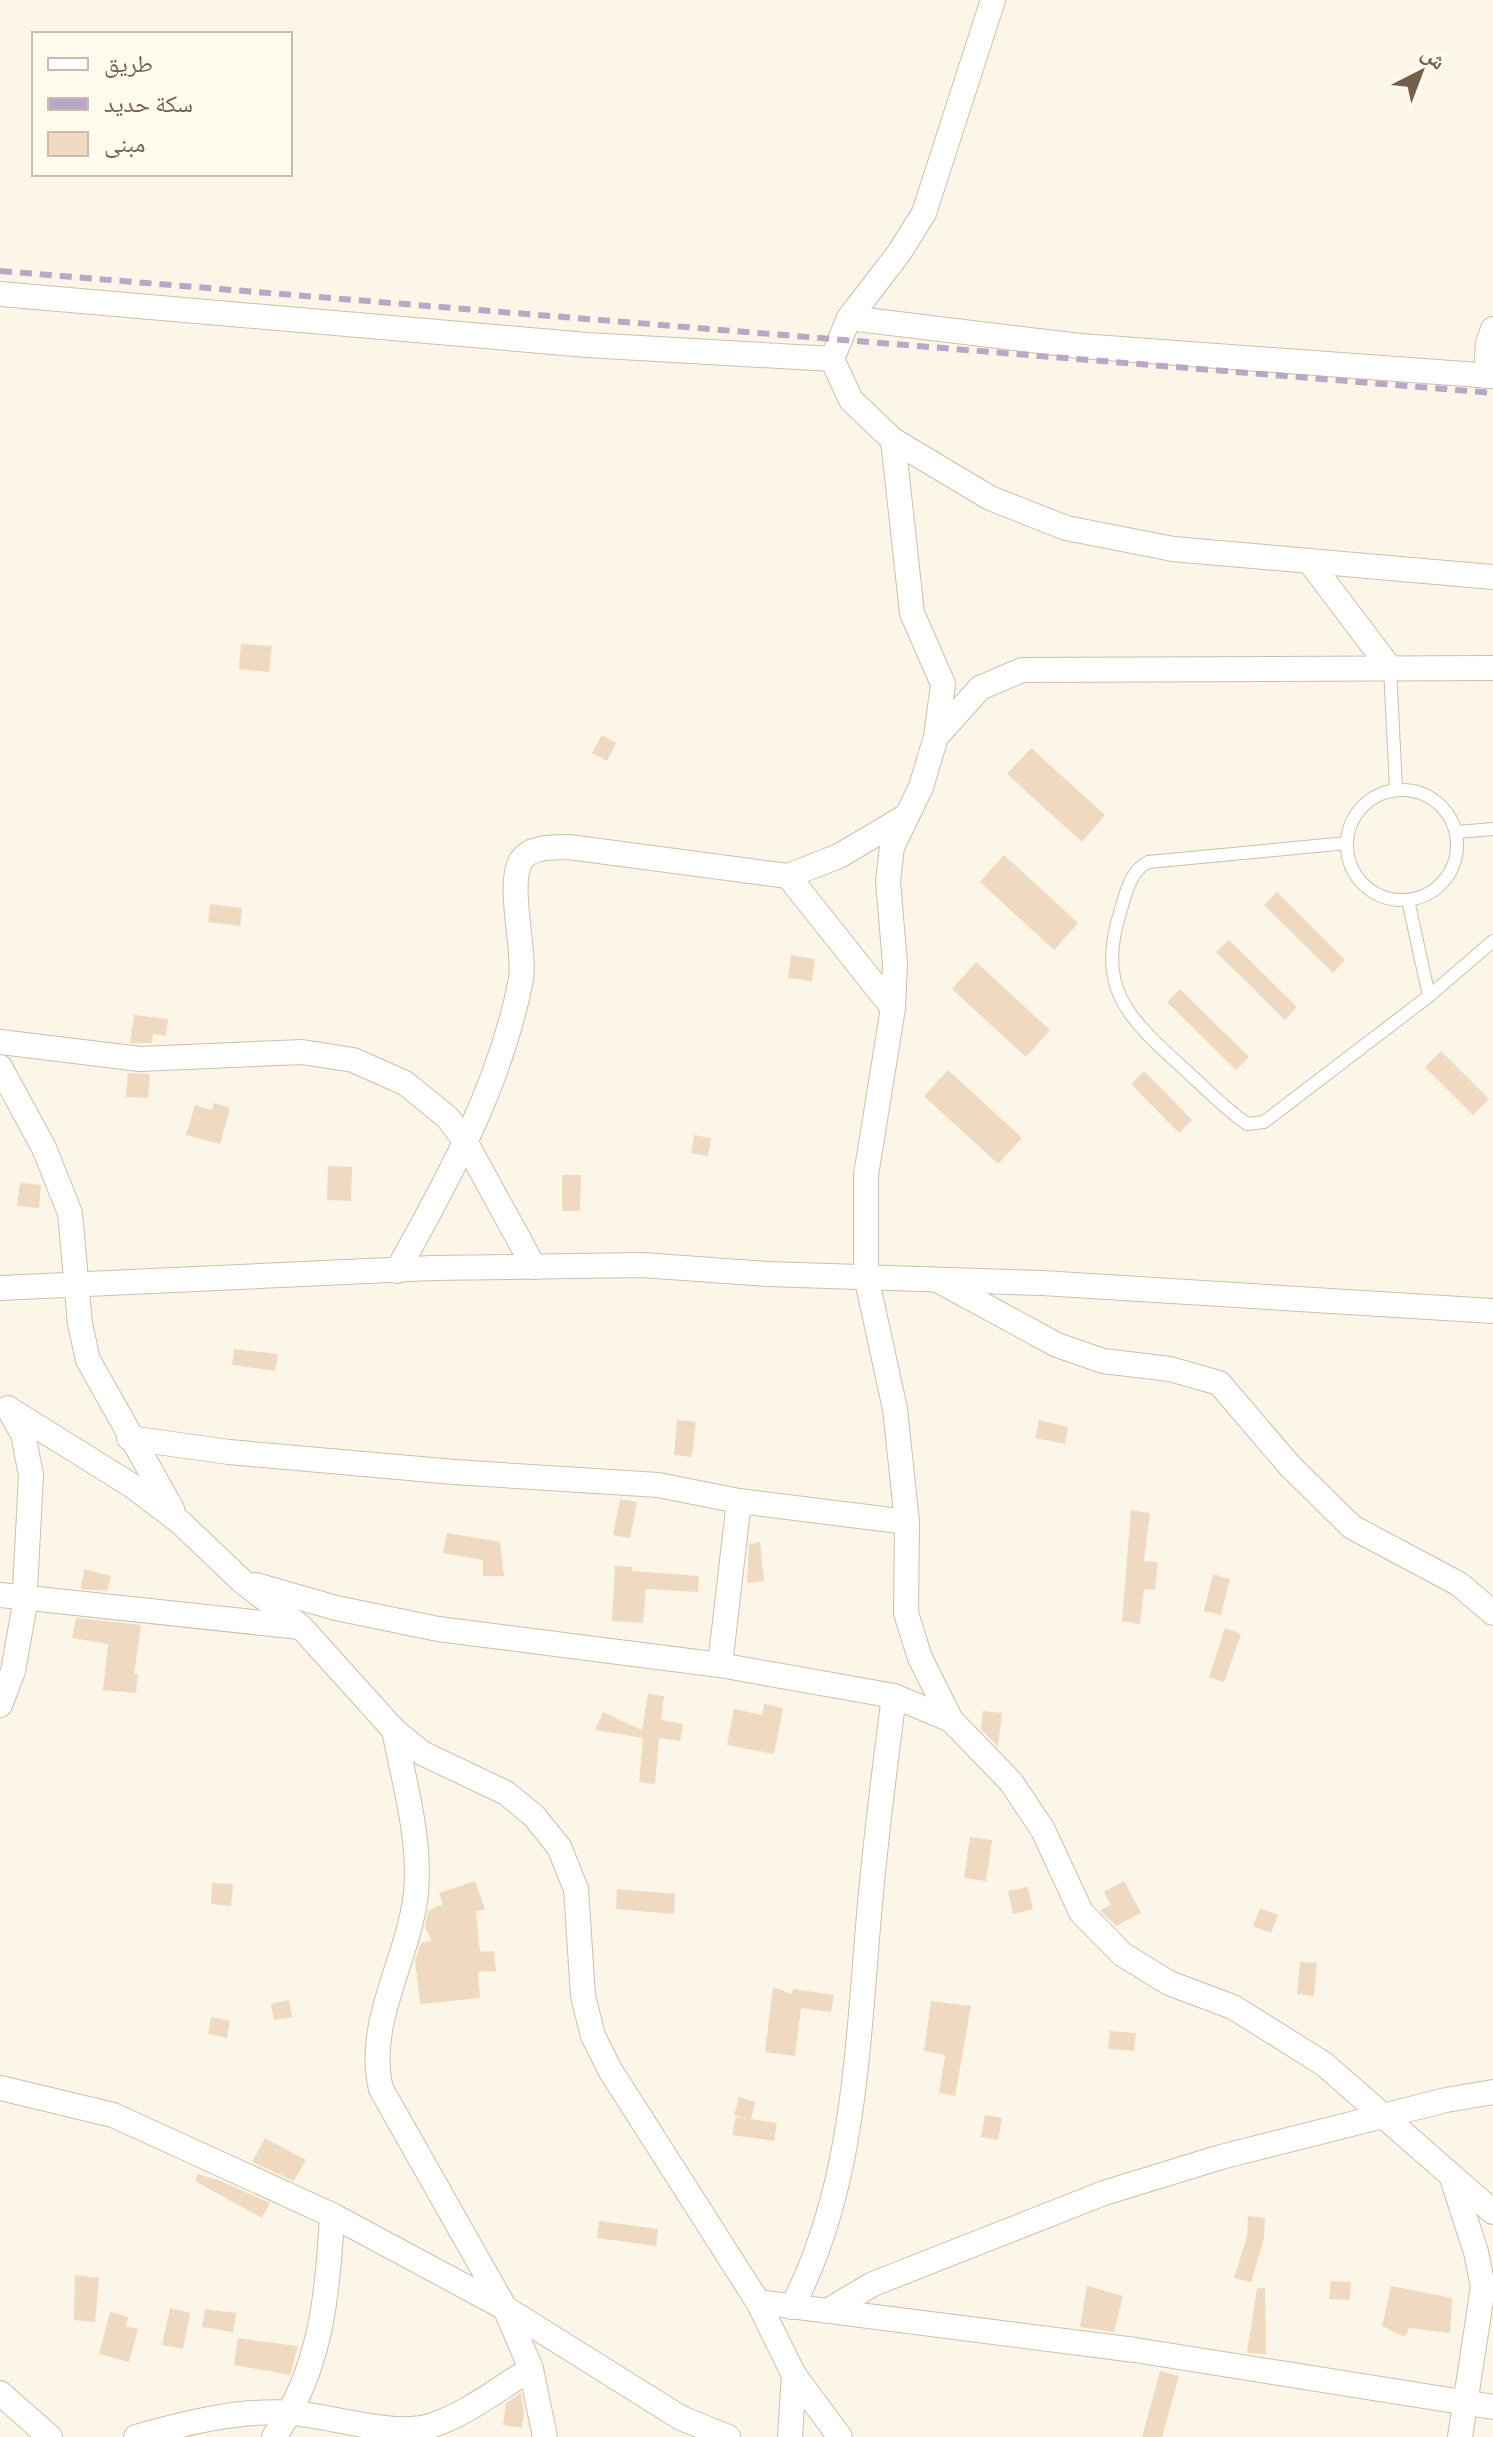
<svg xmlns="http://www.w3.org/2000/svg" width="1493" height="2437" viewBox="0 0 1493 2437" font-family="'PT Sans Narrow','Noto Naskh Arabic',sans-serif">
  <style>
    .building { fill: #efd9c1 }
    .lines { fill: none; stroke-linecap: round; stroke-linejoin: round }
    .service-casing { stroke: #cdbfae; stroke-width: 14 }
    .minor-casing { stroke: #cdbfae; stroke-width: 26 }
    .service { stroke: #fff; stroke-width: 12 }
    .minor { stroke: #fff; stroke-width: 24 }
    .rail { stroke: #baa6c5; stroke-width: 6; stroke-dasharray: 12 8; stroke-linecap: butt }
  </style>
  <rect width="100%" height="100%" fill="#fbf6e8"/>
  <g class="building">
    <path d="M241 644 272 646 269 672 239 669Z"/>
    <path d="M602 735 616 743 607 761 592 753Z"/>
    <path d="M1031 748 1105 815 1082 842 1007 774Z"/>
    <path d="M1004 855 1078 923 1054 950 980 882Z"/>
    <path d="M1277 892 1345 960 1333 973 1264 905Z"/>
    <path d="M210 904 242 908 240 926 208 922Z"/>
    <path d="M1229 940 1297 1007 1285 1020 1216 952Z"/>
    <path d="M791 955 815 959 812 981 788 978Z"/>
    <path d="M976 962 1050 1030 1026 1057 952 989Z"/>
    <path d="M1180 989 1249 1057 1236 1070 1167 1002Z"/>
    <path d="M134 1015 168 1019 166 1036 153 1034 152 1043H130Z"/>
    <path d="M1441 1051 1489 1099 1473 1115 1425 1067Z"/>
    <path d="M948 1070 1022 1138 998 1164 924 1096Z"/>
    <path d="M1144 1071 1192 1120 1179 1133 1131 1084Z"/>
    <path d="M128 1073 150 1074 148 1098 126 1097Z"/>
    <path d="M214 1103 230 1108 220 1144 186 1135 195 1105 212 1110Z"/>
    <path d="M694 1135 711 1138 708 1156 691 1153Z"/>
    <path d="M328 1166 352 1167 351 1201 327 1200Z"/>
    <path d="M562 1175H581L580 1211H562Z"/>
    <path d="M20 1183 41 1185 39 1208 17 1206Z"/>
    <path d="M234 1349 278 1354 275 1371 232 1365Z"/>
    <path d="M677 1420 696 1422 692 1457 674 1455Z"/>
    <path d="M1039 1420 1068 1427 1065 1444 1035 1438Z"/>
    <path d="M620 1499 637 1502 630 1538 613 1535Z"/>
    <path d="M1131 1510 1150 1513 1144 1561 1158 1562 1155 1590 1144 1589 1140 1624 1122 1621Z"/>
    <path d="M447 1533 500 1542 504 1576H483V1560L443 1553Z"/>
    <path d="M760 1542 764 1581 747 1583 749 1544Z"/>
    <path d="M615 1566 632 1567V1571L699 1576 698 1592 646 1589 643 1623 612 1621Z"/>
    <path d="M84 1569 111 1576 107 1591 81 1589Z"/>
    <path d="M1213 1574 1230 1579 1221 1615 1204 1611Z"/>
    <path d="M76 1618 141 1625 134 1674H138L136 1693 103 1690 108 1644 72 1638Z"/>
    <path d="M1225 1628 1241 1634 1224 1682 1209 1677Z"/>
    <path d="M648 1694 664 1696 661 1720 683 1724 680 1741 659 1738 655 1784 639 1782 643 1738 595 1730 603 1712 642 1730Z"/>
    <path d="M764 1704 783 1708 774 1754 727 1745 734 1709 762 1715Z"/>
    <path d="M983 1711 1002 1713 998 1747 981 1729Z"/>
    <path d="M970 1837 992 1840 986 1881 964 1878Z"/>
    <path d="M475 1881 485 1909 476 1912 480 1952 494 1951 496 1971 478 1972 480 1998 420 2004 415 1960 421 1943 432 1941 425 1927 428 1911 443 1904 439 1893Z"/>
    <path d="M1124 1881 1141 1913 1116 1926 1100 1910 1111 1905 1104 1892Z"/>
    <path d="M212 1883 233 1884 231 1906 211 1904Z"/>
    <path d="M1028 1887 1033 1909 1013 1914 1008 1891Z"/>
    <path d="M617 1889 675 1894 674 1914 616 1909Z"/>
    <path d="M1260 1908 1278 1915 1271 1933 1253 1926Z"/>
    <path d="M1300 1962 1317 1963 1314 1996 1297 1994Z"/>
    <path d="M773 1987 792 1994 793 1989 834 1995 831 2012 801 2008 795 2056 765 2052Z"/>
    <path d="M289 2000 292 2017 274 2020 271 2004Z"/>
    <path d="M931 2001 971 2006 955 2096 939 2093 945 2055 924 2051Z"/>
    <path d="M211 2017 230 2021 227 2038 208 2034Z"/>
    <path d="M1110 2031 1136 2033 1134 2051 1108 2049Z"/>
    <path d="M739 2097 755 2102 751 2119 777 2123 774 2141 732 2135 736 2117 748 2119 734 2115Z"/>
    <path d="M985 2115 1002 2118 998 2140 981 2137Z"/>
    <path d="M265 2138 306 2160 294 2181 252 2162Z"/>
    <path d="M198 2174 221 2181 270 2203 262 2218 195 2181Z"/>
    <path d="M1248 2216 1265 2218 1264 2238 1251 2282 1234 2278 1247 2237Z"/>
    <path d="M599 2221 658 2229 656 2246 597 2238Z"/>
    <path d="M75 2275 99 2278 95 2322 74 2320Z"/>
    <path d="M1331 2281 1351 2282 1350 2300 1329 2299Z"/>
    <path d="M1087 2286 1123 2296 1114 2332 1080 2327Z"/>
    <path d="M1391 2286 1452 2298 1450 2333 1409 2328 1405 2337 1382 2326Z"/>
    <path d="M1257 2288H1265L1266 2354 1247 2353Z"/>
    <path d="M170 2308 190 2313 183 2349 162 2345Z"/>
    <path d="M205 2309 236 2313 233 2332 202 2327Z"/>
    <path d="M110 2312 128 2317 126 2326 138 2329 129 2362 99 2354Z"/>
    <path d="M238 2338 298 2346 290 2375 234 2365Z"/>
    <path d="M1160 2371 1179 2376 1162 2437H1142Z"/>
    <path d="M521 2393 524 2411 522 2428 503 2425 506 2403Z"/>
  </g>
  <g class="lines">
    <defs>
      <g id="service">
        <path d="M1390 668 1396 788"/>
        <circle cx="1402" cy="845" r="55"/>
        <path d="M1457 832 1493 829"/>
        <path d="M1347 843 1148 862C1130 872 1127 890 1121 909 1096 988 1126 1016 1182 1067 1203 1086 1224 1108 1247 1124L1264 1122 1429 996 1493 941"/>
        <path d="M1408 900 1429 996"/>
      </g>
      <g id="minor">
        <path d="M0 294 587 345 832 359 851 400 893 440 990 498 1066 528 1173 549 1493 577"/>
        <path d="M849 318 1080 346 1493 376"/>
        <path d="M832 359 849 318 899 253 924 213 993 0"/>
        <path d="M1486 376 1488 343 1493 329"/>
        <path d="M893 440 912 613 943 684 936 737 921 787 892 847 888 881 895 964 893 1008 866 1175V1276L895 1409 907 1522 906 1613 920 1658 951 1720 1011 1782 1043 1830 1081 1912 1122 1954 1169 1983 1233 2007 1324 2064 1493 2212"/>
        <path d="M1309 561 1390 668"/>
        <path d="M936 737 980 688 1022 670 1493 668"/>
        <path d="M788 876 893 1008"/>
        <path d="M0 1042 140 1059 302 1052 353 1060 405 1083 447 1117 465 1141 534 1267"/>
        <path d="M0 1067 44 1148 70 1213 80 1324 88 1360 172 1509"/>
        <path d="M397 1271C449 1178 501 1084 521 979 526 950 505 878 523 858 533 846 554 848 569 847L788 876 839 856 903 818"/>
        <path d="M941 1282 1057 1345 1103 1361 1170 1369 1219 1383 1290 1466 1352 1527 1459 1584 1493 1613"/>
        <path d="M0 1288 432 1268 642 1265 768 1274 1042 1283 1493 1311"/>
        <path d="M9 1409 131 1485 180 1522 242 1581 301 1627 394 1730 422 1753 506 1793 534 1816 559 1847 576 1889 583 1996 593 2036 610 2070 758 2302 794 2375 840 2437"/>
        <path d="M129 1438 229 1452 454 1472 658 1485 739 1501 907 1522"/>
        <path d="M256 1585 336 1608 438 1629 720 1665 894 1696 951 1720"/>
        <path d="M0 1595 300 1627"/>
        <path d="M720 1665 739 1501"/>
        <path d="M0 1705 13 1671 24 1609 31 1475 23 1434 8 1408"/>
        <path d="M394 1730C404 1782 421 1839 416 1893 409 1959 365 2022 381 2089L505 2308 531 2369 545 2437"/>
        <path d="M0 2088 113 2115 332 2215 505 2308 681 2418 728 2437"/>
        <path d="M1452 2178 1476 2252 1483 2287 1460 2437"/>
        <path d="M758 2302 1135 2350 1493 2407"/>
        <path d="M792 2307C853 2190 857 2056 868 1927 874 1849 884 1773 894 1696"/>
        <path d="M827 2311 873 2284 1104 2193 1221 2157 1446 2100 1493 2092"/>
        <path d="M0 2393 50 2437"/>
        <path d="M136 2437C185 2423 240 2409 292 2413 332 2416 392 2437 430 2426 466 2415 499 2388 531 2369"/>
        <path d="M274 2437C321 2370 328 2295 332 2215"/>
        <path d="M790 2437 794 2375"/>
      </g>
    </defs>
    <use href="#service" class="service-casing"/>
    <use href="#minor" class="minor-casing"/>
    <use href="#service" class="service"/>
    <use href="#minor" class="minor"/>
    <path class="rail" d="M0 271 1493 393"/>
  </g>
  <rect x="32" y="32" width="260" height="144" fill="#fefaee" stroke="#c7bcae" stroke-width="2"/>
  <rect x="48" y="58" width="40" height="12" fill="#ffffff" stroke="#c7bcae" stroke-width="2"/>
  <text x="104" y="72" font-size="24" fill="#745f4d">طريق</text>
  <rect x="48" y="98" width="40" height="12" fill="#baa6c5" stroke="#c7bcae" stroke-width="2"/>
  <text x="104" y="112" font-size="24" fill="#745f4d">سكة حديد</text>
  <rect x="48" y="132" width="40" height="24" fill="#efd9c1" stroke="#c7bcae" stroke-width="2"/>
  <text x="104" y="152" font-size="24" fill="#745f4d">مبنى</text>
  <g transform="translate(1421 72) rotate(42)" stroke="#fefaee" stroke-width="6" paint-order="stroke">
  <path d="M0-6L14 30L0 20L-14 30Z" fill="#745f4d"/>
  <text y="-12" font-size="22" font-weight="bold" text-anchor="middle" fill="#745f4d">ش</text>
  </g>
</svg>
